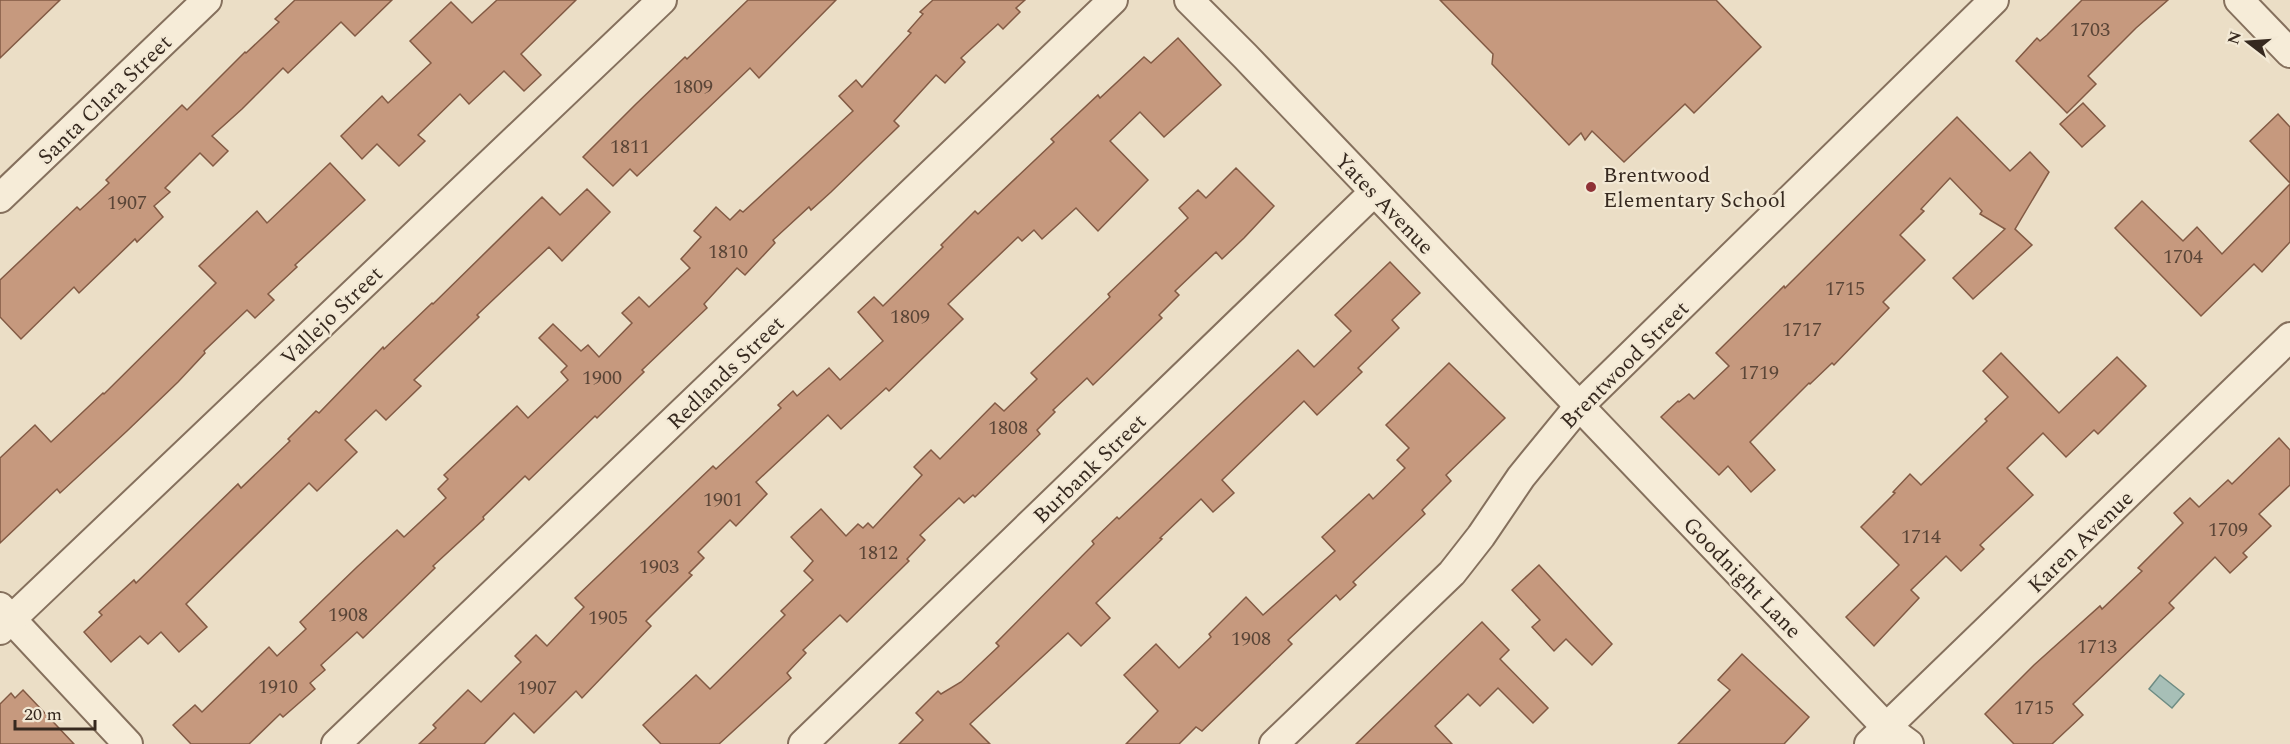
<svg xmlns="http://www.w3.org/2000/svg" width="2290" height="744" viewBox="0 0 2290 744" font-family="Spectral,serif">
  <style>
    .water { fill: #a7bfb7; stroke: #6e8c83; stroke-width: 1.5 }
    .building { fill: #c6997e; stroke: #825a44; stroke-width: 1.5 }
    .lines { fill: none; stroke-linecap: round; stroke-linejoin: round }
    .minor-casing { stroke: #85705d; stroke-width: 32 }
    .minor { stroke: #f6ecd8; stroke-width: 28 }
    .poi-dot { fill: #8f3136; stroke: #f3e9d5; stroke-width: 2 }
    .labels { text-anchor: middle; stroke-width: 4.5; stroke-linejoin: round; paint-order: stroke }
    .number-label { font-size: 20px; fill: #5a4537 }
    .street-label { font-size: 22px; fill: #36291f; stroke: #f3e9d5 }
    .poi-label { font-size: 22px; fill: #36291f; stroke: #f3e9d5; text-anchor: start }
  </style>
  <rect width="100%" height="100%" fill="#ebdec6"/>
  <path class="water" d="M2160 675 2184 694 2172 708 2149 689Z"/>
  <g class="building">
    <path d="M0 0H60L0 58Z"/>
    <path d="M295 0H392L355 36 341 22 288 73 283 68 242 109 212 136 228 151 213 166 200 153 165 188 170 192 154 206 163 217 137 242 135 239 79 293 74 287 21 339 0 317V280L77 207 80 210 109 183 106 180 182 105 187 110 245 52 246 53 279 22 275 19Z"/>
    <path d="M497 0H576L521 54 541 75 524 91 504 71 469 104 460 94 418 135 425 141 399 166 377 144 362 159 341 136 382 96 388 103 431 63 410 41 451 2 472 23Z"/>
    <path d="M748 0H836L759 78 750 68 637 176 630 169 613 186 583 157 636 104 685 57 687 59Z"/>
    <path d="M933 0H1025L1016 8 1020 12 1003 29 998 24 961 58 965 62 945 83 936 75 894 121 899 126 831 192 811 210 809 207 773 240 775 243 745 275 737 268 704 304 707 308 642 370 644 372 597 418 595 416 529 480 525 476 483 517 484 519 433 566 435 568 363 638 357 632 321 665 325 670 310 683 315 689 283 717 280 714 249 744H191L173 725 195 705 202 712 269 647 277 656 306 629 300 622 357 567 397 530 404 537 446 498 438 489 448 479 444 475 517 406 528 418 568 380 561 372 567 366 539 338 553 324 581 351 588 345 599 357 632 323 622 313 639 297 649 307 690 268 681 259 701 237 694 231 716 207 730 220 740 210 743 212 853 111 839 96 856 80 862 87 911 33 908 31 923 14 920 12Z"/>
    <path d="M1440 0H1716L1761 47 1694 113 1685 104 1624 162 1592 131 1585 140 1581 133 1569 145 1492 64 1493 54Z"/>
    <path d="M2082 0H2168L2136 28 2088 76 2096 84 2067 113 2016 61 2037 38 2040 41 2047 35Z"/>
    <path d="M1178 38 1221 85 1164 137 1140 112 1110 141 1148 180 1098 231 1076 208 1042 239 1034 230 1022 241 1018 237 948 304 963 319 889 391 886 388 841 429 828 415 756 482 767 494 736 526 730 520 698 552 704 558 689 573 692 575 646 621 651 626 582 698 576 691 534 733 514 713 484 744H419L436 728 433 725 468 690 481 702 521 662 515 656 536 635 547 646 584 607 575 598 713 466 716 469 781 408 778 405 793 391 797 396 829 368 840 380 883 341 858 312 874 297 883 306 943 247 941 245 975 211 978 214 1054 142 1051 139 1098 95 1100 98 1144 57 1151 63Z"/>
    <path d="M2083 103 2105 126 2082 147 2060 124Z"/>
    <path d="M2278 114 2290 127V183L2250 141Z"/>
    <path d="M1957 117 2010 171 2030 152 2049 172 2015 229 2032 245 1973 299 1953 278 2005 229 1980 214 1982 211 1950 178 1921 209 1924 211 1900 235 1925 260 1883 302 1889 308 1834 365 1832 363 1810 384 1809 383 1750 442 1775 470 1751 492 1728 466 1719 475 1661 417 1678 401 1679 402 1689 394 1694 399 1729 366 1716 353 1784 286 1785 288Z"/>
    <path d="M330 163 365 200 295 265 297 267 268 294 274 300 255 318 247 310 204 351 205 353 178 382 127 431 60 493 57 489 0 543V458L35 425 51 442 103 393 104 394 216 283 199 266 257 211 267 223Z"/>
    <path d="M1236 168 1274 206 1244 238 1222 259 1216 252 1175 291 1179 295 1159 315 1162 318 1093 385 1087 378 1053 410 1055 412 1037 430 1040 434 975 497 973 495 964 503 959 498 920 535 925 540 907 559 909 561 847 622 840 615 803 650 806 653 787 673 791 678 719 744H661L643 725 696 675 710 689 785 615 781 611 813 580 804 571 813 561 791 537 821 509 846 536 858 524 863 528 868 523 873 528 922 475 914 467 931 450 940 459 995 403 1004 411 1037 379 1031 373 1110 297 1108 294 1188 218 1179 208 1198 190 1206 198Z"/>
    <path d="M2290 184V242L2262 272 2254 264 2201 316 2115 228 2142 201 2183 241 2197 227 2222 254Z"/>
    <path d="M587 189 610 212 562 261 549 247 477 315 479 317 414 380 421 386 386 420 376 410 345 440 357 452 317 491 309 483 186 604 207 627 179 652 161 632 148 644 140 636 111 662 84 632 102 615 99 612 134 580 136 583 238 484 241 488 290 441 288 439 316 411 319 413 383 347 384 349 432 303 433 304 542 197 560 215Z"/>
    <path d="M1390 262 1420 293 1392 320 1399 328 1358 368 1362 372 1317 415 1304 401 1222 480 1234 493 1213 512 1201 499 1160 538 1162 539 1096 603 1110 618 1081 646 1068 633 970 724 990 744H899L923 720 916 713 938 691 941 694 961 682 999 646 996 643 1094 544 1092 541 1117 517 1119 519 1298 350 1314 367 1351 331 1335 315Z"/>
    <path d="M2001 353 2059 413 2117 357 2146 386 2098 434 2094 430 2066 457 2043 433 2007 468 2033 495 1980 545 1984 549 1961 571 1946 556 1911 590 1919 598 1874 646 1846 617 1899 565 1861 527 1895 493 1893 492 1910 474 1921 485 1987 421 1985 419 2008 397 1983 371Z"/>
    <path d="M1449 363 1505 418 1446 475 1451 481 1422 510 1425 514 1353 582 1356 585 1340 600 1336 595 1288 640 1292 644 1202 731 1196 727 1179 744H1126L1158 711 1124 675 1156 644 1179 668 1211 637 1209 634 1246 597 1263 615 1335 551 1322 537 1369 494 1373 499 1405 468 1397 460 1409 448 1386 425Z"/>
    <path d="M2279 438 2290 450V485L2259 514 2271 526 2243 553 2247 557 2230 573 2215 557 2169 603 2174 608 2073 704 2083 715 2052 744H2014L1985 714 2034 665 2100 606 2102 609 2142 571 2138 568 2183 523 2174 513 2190 498 2199 507 2228 480 2232 484Z"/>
    <path d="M1539 565 1612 644 1592 665 1566 639 1554 651 1532 627 1540 620 1512 590Z"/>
    <path d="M1482 622 1509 650 1500 659 1548 708 1533 723 1498 688 1480 706 1468 694 1435 726 1452 744H1356Z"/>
    <path d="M1742 654 1809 717 1784 744H1678L1730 690 1718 680Z"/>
    <path d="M23 690 74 744H0V704L11 693 15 698Z"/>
  </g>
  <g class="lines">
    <defs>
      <g id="minor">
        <path d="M1189 0 1245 56 1886 727 1909 744"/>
        <path d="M2239 0 2290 53"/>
        <path d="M0 198 207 0"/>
        <path d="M0 607 128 744"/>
        <path d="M0 630 662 0"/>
        <path d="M336 744 1113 0"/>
        <path d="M803 744 1374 192"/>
        <path d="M1274 744 1452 573 1481 536 1521 477 1579 406 1994 0"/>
        <path d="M1869 744 2290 337"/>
      </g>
    </defs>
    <use href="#minor" class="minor-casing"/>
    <use href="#minor" class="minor"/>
  </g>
  <circle class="poi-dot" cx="1591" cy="187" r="6"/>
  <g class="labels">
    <g class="number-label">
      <text x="2090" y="36">1703</text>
      <text x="693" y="93">1809</text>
      <text x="630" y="153">1811</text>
      <text x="127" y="209">1907</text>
      <text x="728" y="258">1810</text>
      <text x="2183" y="263">1704</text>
      <text x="1845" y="295">1715</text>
      <text x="910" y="323">1809</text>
      <text x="1802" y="336">1717</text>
      <text x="1759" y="379">1719</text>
      <text x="602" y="384">1900</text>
      <text x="1008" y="434">1808</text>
      <text x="723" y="506">1901</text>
      <text x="2228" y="536">1709</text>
      <text x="1921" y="543">1714</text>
      <text x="878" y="559">1812</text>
      <text x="659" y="573">1903</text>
      <text x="348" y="621">1908</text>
      <text x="608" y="624">1905</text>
      <text x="1251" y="645">1908</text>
      <text x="2097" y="653">1713</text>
      <text x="278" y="693">1910</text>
      <text x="537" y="694">1907</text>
      <text x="2034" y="714">1715</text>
    </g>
    <g class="street-label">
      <text transform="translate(104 99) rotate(-44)" y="8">Santa Clara Street</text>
      <text transform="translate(1385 203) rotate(46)" y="8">Yates Avenue</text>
      <text transform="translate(331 315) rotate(-44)" y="8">Vallejo Street</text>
      <text transform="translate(1624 364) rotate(-45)" y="8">Brentwood Street</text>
      <text transform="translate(725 372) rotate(-44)" y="8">Redlands Street</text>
      <text transform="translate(1089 468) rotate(-44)" y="8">Burbank Street</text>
      <text transform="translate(2080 541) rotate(-44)" y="8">Karen Avenue</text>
      <text transform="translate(1743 577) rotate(46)" y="8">Goodnight Lane</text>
    </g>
    <g class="poi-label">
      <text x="1603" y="182">Brentwood<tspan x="1603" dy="25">Elementary School</tspan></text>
    </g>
  </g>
  <g transform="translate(2248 42) rotate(287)" stroke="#f3e9d5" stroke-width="4.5" paint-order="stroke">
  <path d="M0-4.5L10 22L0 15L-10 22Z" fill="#36291f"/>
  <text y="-9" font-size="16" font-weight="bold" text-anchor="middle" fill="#36291f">N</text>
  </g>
  <path d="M15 720v9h80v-9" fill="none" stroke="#36291f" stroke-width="3"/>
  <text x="24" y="720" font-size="18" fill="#36291f" stroke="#f3e9d5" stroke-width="4.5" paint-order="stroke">20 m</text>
</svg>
